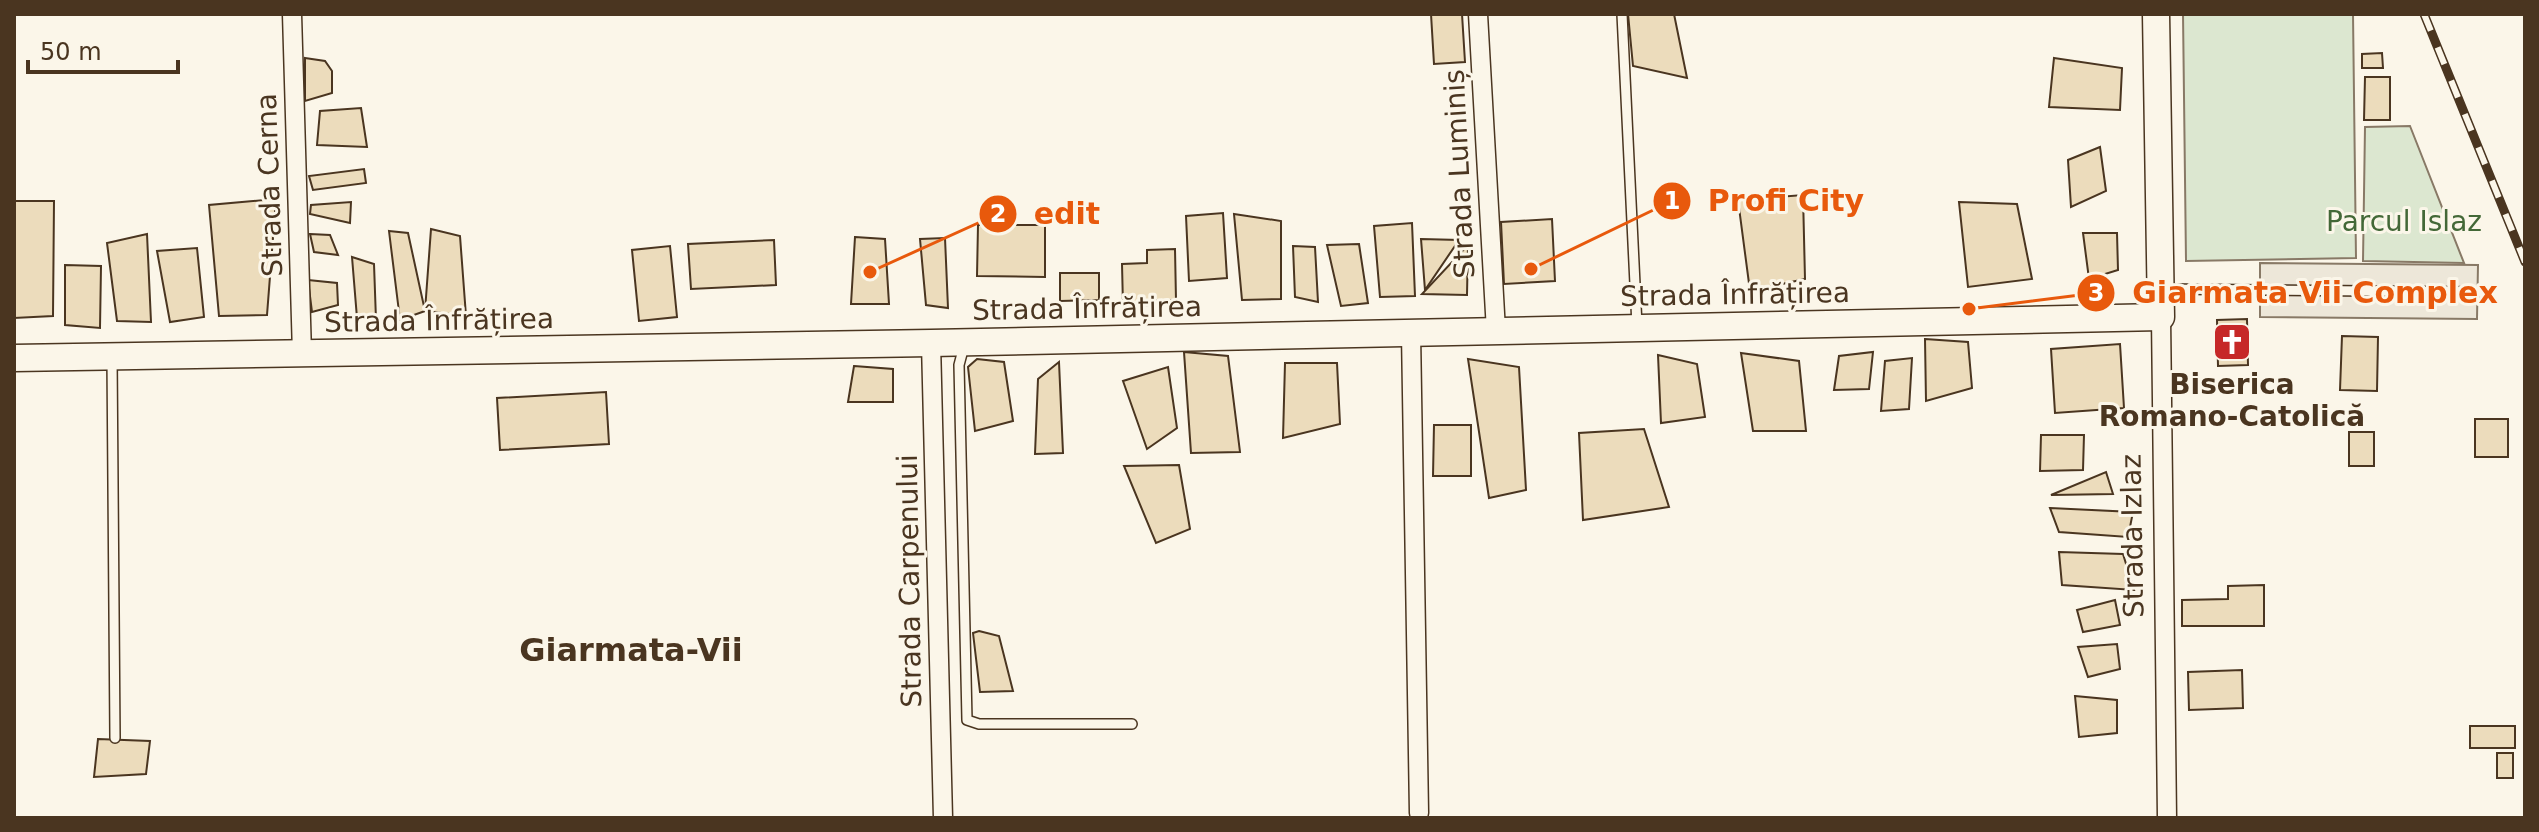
<svg xmlns="http://www.w3.org/2000/svg" width="2539" height="832" viewBox="0 0 2539 832" font-family="'DejaVu Sans',sans-serif">
  <style>
    .green { fill: #dce7d0; stroke: #887966; stroke-width: 2 }
    .parking { fill: #ede7d9; stroke: #887966; stroke-width: 2 }
    .building { fill: #ecdcbc; stroke: #4a3520; stroke-width: 2 }
    .lines { fill: none; stroke-linecap: round; stroke-linejoin: round }
    .lane-casing { stroke: #4a3520; stroke-width: 12 }
    .street-casing { stroke: #4a3520; stroke-width: 21 }
    .secondary-casing { stroke: #4a3520; stroke-width: 29 }
    .lane { stroke: #fbf6e9; stroke-width: 9 }
    .street { stroke: #fbf6e9; stroke-width: 18 }
    .secondary { stroke: #fbf6e9; stroke-width: 26 }
    .rail-casing { stroke: #4a3520; stroke-width: 9 }
    .rail { stroke: #fbf6e9; stroke-width: 6; stroke-dasharray: 18; stroke-linecap: butt }
    .labels { text-anchor: middle; stroke-width: 6; stroke-linejoin: round; paint-order: stroke }
    .street-label { font-size: 28px; fill: #4a3520; stroke: #fbf6e9 }
    .park-label { font-size: 28px; fill: #436837; stroke: #fbf6e9 }
    .poi-label { font-size: 28px; font-weight: bold; fill: #4a3520; stroke: #fbf6e9 }
    .quarter-label { font-size: 32px; font-weight: bold; fill: #4a3520; stroke: #fbf6e9 }
    .leader { fill: none; stroke: #e8590c; stroke-width: 3 }
    .callout-dot { fill: #e8590c; stroke: #fbf6e9; stroke-width: 3 }
    .mark-label { font-size: 24px; text-anchor: middle; font-weight: bold; fill: #fff }
    .callout-label { font-size: 30px; text-anchor: middle; font-weight: bold; fill: #e8590c; stroke: #fbf6e9; stroke-width: 6; stroke-linejoin: round; paint-order: stroke }
  </style>
  <rect width="100%" height="100%" fill="#fbf6e9"/>
  <g class="green">
    <path d="M2183 14H2353L2356 258 2186 261Z"/>
    <path d="M2410 126 2464 263 2363 261 2365 127Z"/>
  </g>
  <path class="parking" d="M2260 263 2478 265 2477 319 2260 317Z"/>
  <g class="building">
    <path d="M1431 14H1462L1465 62 1434 64Z"/>
    <path d="M1628 14H1674L1687 78 1633 66Z"/>
    <path d="M2382 53 2383 68H2362V54Z"/>
    <path d="M305 58 325 61 332 71V93L305 101Z"/>
    <path d="M2054 58 2122 68 2120 110 2049 107Z"/>
    <path d="M2365 77H2390V120H2364Z"/>
    <path d="M361 108 367 147 317 145 320 111Z"/>
    <path d="M2100 147 2106 191 2071 207 2068 160Z"/>
    <path d="M364 169 366 183 313 190 309 176Z"/>
    <path d="M1803 195 1805 279 1750 291 1738 200Z"/>
    <path d="M276 199 267 315 219 316 209 205Z"/>
    <path d="M14 201H54L53 316 14 318Z"/>
    <path d="M351 202 350 223 310 214 311 205Z"/>
    <path d="M1959 202 2017 204 2032 279 1968 287Z"/>
    <path d="M1223 213 1227 278 1189 281 1186 216Z"/>
    <path d="M1234 214 1281 221V299L1242 300Z"/>
    <path d="M1552 219 1555 281 1504 284 1501 222Z"/>
    <path d="M1412 223 1415 296 1380 297 1374 226Z"/>
    <path d="M978 225H1045V277L977 276Z"/>
    <path d="M431 229 460 236 466 316 425 311Z"/>
    <path d="M389 231 408 233 425 311 400 320Z"/>
    <path d="M2083 233H2117L2118 270 2089 279Z"/>
    <path d="M147 234 151 322 117 321 107 243Z"/>
    <path d="M310 234 330 235 338 255 314 252Z"/>
    <path d="M855 237 885 239 889 304H851Z"/>
    <path d="M945 238 948 308 926 305 920 239Z"/>
    <path d="M1421 239 1459 240 1425 290Z"/>
    <path d="M774 240 776 285 691 289 688 244Z"/>
    <path d="M1359 244 1368 303 1341 306 1327 245Z"/>
    <path d="M1468 245 1467 295 1422 294Z"/>
    <path d="M670 246 677 317 639 321 632 250Z"/>
    <path d="M1293 246 1315 247 1318 302 1295 297Z"/>
    <path d="M197 248 204 317 170 322 157 251Z"/>
    <path d="M1175 249 1176 300H1149V305L1123 306 1122 264 1147 263V250Z"/>
    <path d="M352 257 374 264 376 320 357 318Z"/>
    <path d="M65 265 101 266 100 328 65 325Z"/>
    <path d="M1060 273H1099V300L1060 301Z"/>
    <path d="M308 280 337 283 338 305 312 312Z"/>
    <path d="M2247 319 2248 365 2218 366 2217 320Z"/>
    <path d="M2342 336 2378 337 2377 391 2340 390Z"/>
    <path d="M1925 339 1968 342 1972 388 1926 401Z"/>
    <path d="M2120 344 2124 408 2055 413 2051 349Z"/>
    <path d="M1184 352 1228 356 1240 452 1191 453Z"/>
    <path d="M1873 352 1869 389 1834 390 1839 356Z"/>
    <path d="M1741 353 1799 361 1806 431H1753Z"/>
    <path d="M1658 355 1697 364 1705 417 1661 423Z"/>
    <path d="M1912 358 1909 409 1881 411 1885 361Z"/>
    <path d="M977 359 1004 362 1013 421 975 431 968 367Z"/>
    <path d="M1468 359 1519 367 1526 490 1489 498Z"/>
    <path d="M1059 362 1063 453 1035 454 1038 379Z"/>
    <path d="M1285 363H1337L1340 424 1283 438Z"/>
    <path d="M854 366 893 369V402H848Z"/>
    <path d="M1168 367 1177 428 1147 449 1123 381Z"/>
    <path d="M606 392 609 444 500 450 497 398Z"/>
    <rect x="2475" y="419" width="33" height="38"/>
    <path d="M1434 425H1471V476H1433Z"/>
    <path d="M1644 429 1669 507 1583 520 1579 433Z"/>
    <rect x="2349" y="432" width="25" height="34"/>
    <path d="M2041 435H2084L2083 470 2040 471Z"/>
    <path d="M1179 465 1190 529 1156 543 1124 466Z"/>
    <path d="M2106 472 2113 494 2051 495Z"/>
    <path d="M2050 508 2133 512 2128 537 2059 532Z"/>
    <path d="M2059 552 2123 554 2134 590 2062 585Z"/>
    <path d="M2264 585V626H2182V600L2228 599V586Z"/>
    <path d="M2115 600 2120 625 2083 632 2077 610Z"/>
    <path d="M979 631 999 636 1013 691 980 692 973 633Z"/>
    <path d="M2117 644 2120 669 2088 677 2078 647Z"/>
    <path d="M2242 670 2243 708 2189 710 2188 672Z"/>
    <path d="M2075 696 2117 700V733L2079 737Z"/>
    <rect x="2470" y="726" width="45" height="22"/>
    <path d="M98 739 150 741 146 774 94 777Z"/>
    <rect x="2497" y="753" width="16" height="25"/>
  </g>
  <g class="lines">
    <defs>
      <g id="lane">
        <path d="M1622 14 1637 326"/>
        <path d="M2164 289 2482 292"/>
        <path d="M964 346 959 365 967 720 979 724H1132"/>
        <path d="M112 357 115 738"/>
      </g>
      <g id="street">
        <path d="M292 14 302 354"/>
        <path d="M1478 14 1496 331"/>
        <path d="M2161 317 2167 818"/>
        <path d="M1411 333 1419 813"/>
        <path d="M931 343 943 818"/>
      </g>
      <path id="secondary" d="M14 358 931 343 2161 317 2156 14"/>
    </defs>
    <use href="#lane" class="lane-casing"/>
    <use href="#street" class="street-casing"/>
    <use href="#secondary" class="secondary-casing"/>
    <use href="#lane" class="lane"/>
    <use href="#street" class="street"/>
    <use href="#secondary" class="secondary"/>
    <defs>
      <path id="rail" d="M2424 14 2525 262"/>
    </defs>
    <use href="#rail" class="rail-casing"/>
    <use href="#rail" class="rail"/>
  </g>
  <defs>
    <symbol id="church-square" viewBox="-11 -11 22 22"><rect x="-9" y="-9" width="18" height="18" rx="4" fill="#c62828" stroke="#fbf6e9"/><path d="M-1.2-6h2.4v3.5h3.3v2.4h-3.3V6h-2.4V-.1h-3.3v-2.4h3.3Z" fill="#fff"/></symbol>
  </defs>
  <g fill-rule="evenodd">
    <use href="#church-square" x="2210" y="320" width="44" height="44"/>
  </g>
  <g class="labels">
    <g class="street-label">
      <text transform="translate(1459 174) rotate(-93)" y="10">Strada Luminiș</text>
      <text transform="translate(269 185) rotate(-92)" y="10">Strada Cerna</text>
      <text transform="translate(1735 294) rotate(-1)" y="10">Strada Înfrățirea</text>
      <text transform="translate(1087 308) rotate(-1)" y="10">Strada Înfrățirea</text>
      <text transform="translate(439 320) rotate(-1)" y="10">Strada Înfrățirea</text>
      <text transform="translate(2132 536) rotate(-91)" y="10">Strada Izlaz</text>
      <text transform="translate(909 581) rotate(-91)" y="10">Strada Carpenului</text>
    </g>
    <g class="park-label">
      <text x="2404" y="231">Parcul Islaz</text>
    </g>
    <g class="poi-label">
      <text x="2232" y="394">Biserica<tspan x="2232" dy="32">Romano-Catolică</tspan></text>
    </g>
    <g class="quarter-label">
      <text x="631" y="661">Giarmata-Vii</text>
    </g>
  </g>
  <path class="leader" d="M1531 269L1672 201M870 272L998 214M1969 309L2096 293"/>
  <g class="callout-dot">
    <circle cx="1531" cy="269" r="8"/>
    <circle cx="870" cy="272" r="8"/>
    <circle cx="1969" cy="309" r="8"/>
    <circle cx="1672" cy="201" r="20"/>
    <circle cx="998" cy="214" r="20"/>
    <circle cx="2096" cy="293" r="20"/>
  </g>
  <g class="mark-label">
    <text x="1672" y="209">1</text>
    <text x="998" y="222">2</text>
    <text x="2096" y="301">3</text>
  </g>
  <g class="callout-label">
    <text x="1786" y="211">Profi City</text>
    <text x="1067" y="224">edit</text>
    <text x="2315" y="303">Giarmata Vii Complex</text>
  </g>
  <rect width="2539" height="832" fill="none" stroke="#4a3520" stroke-width="32"/>
  <path d="M28 60v12h150v-12" fill="none" stroke="#4a3520" stroke-width="4"/>
  <text x="40" y="60" font-size="24" fill="#4a3520" stroke="#fbf6e9" stroke-width="6" paint-order="stroke">50 m</text>
</svg>
